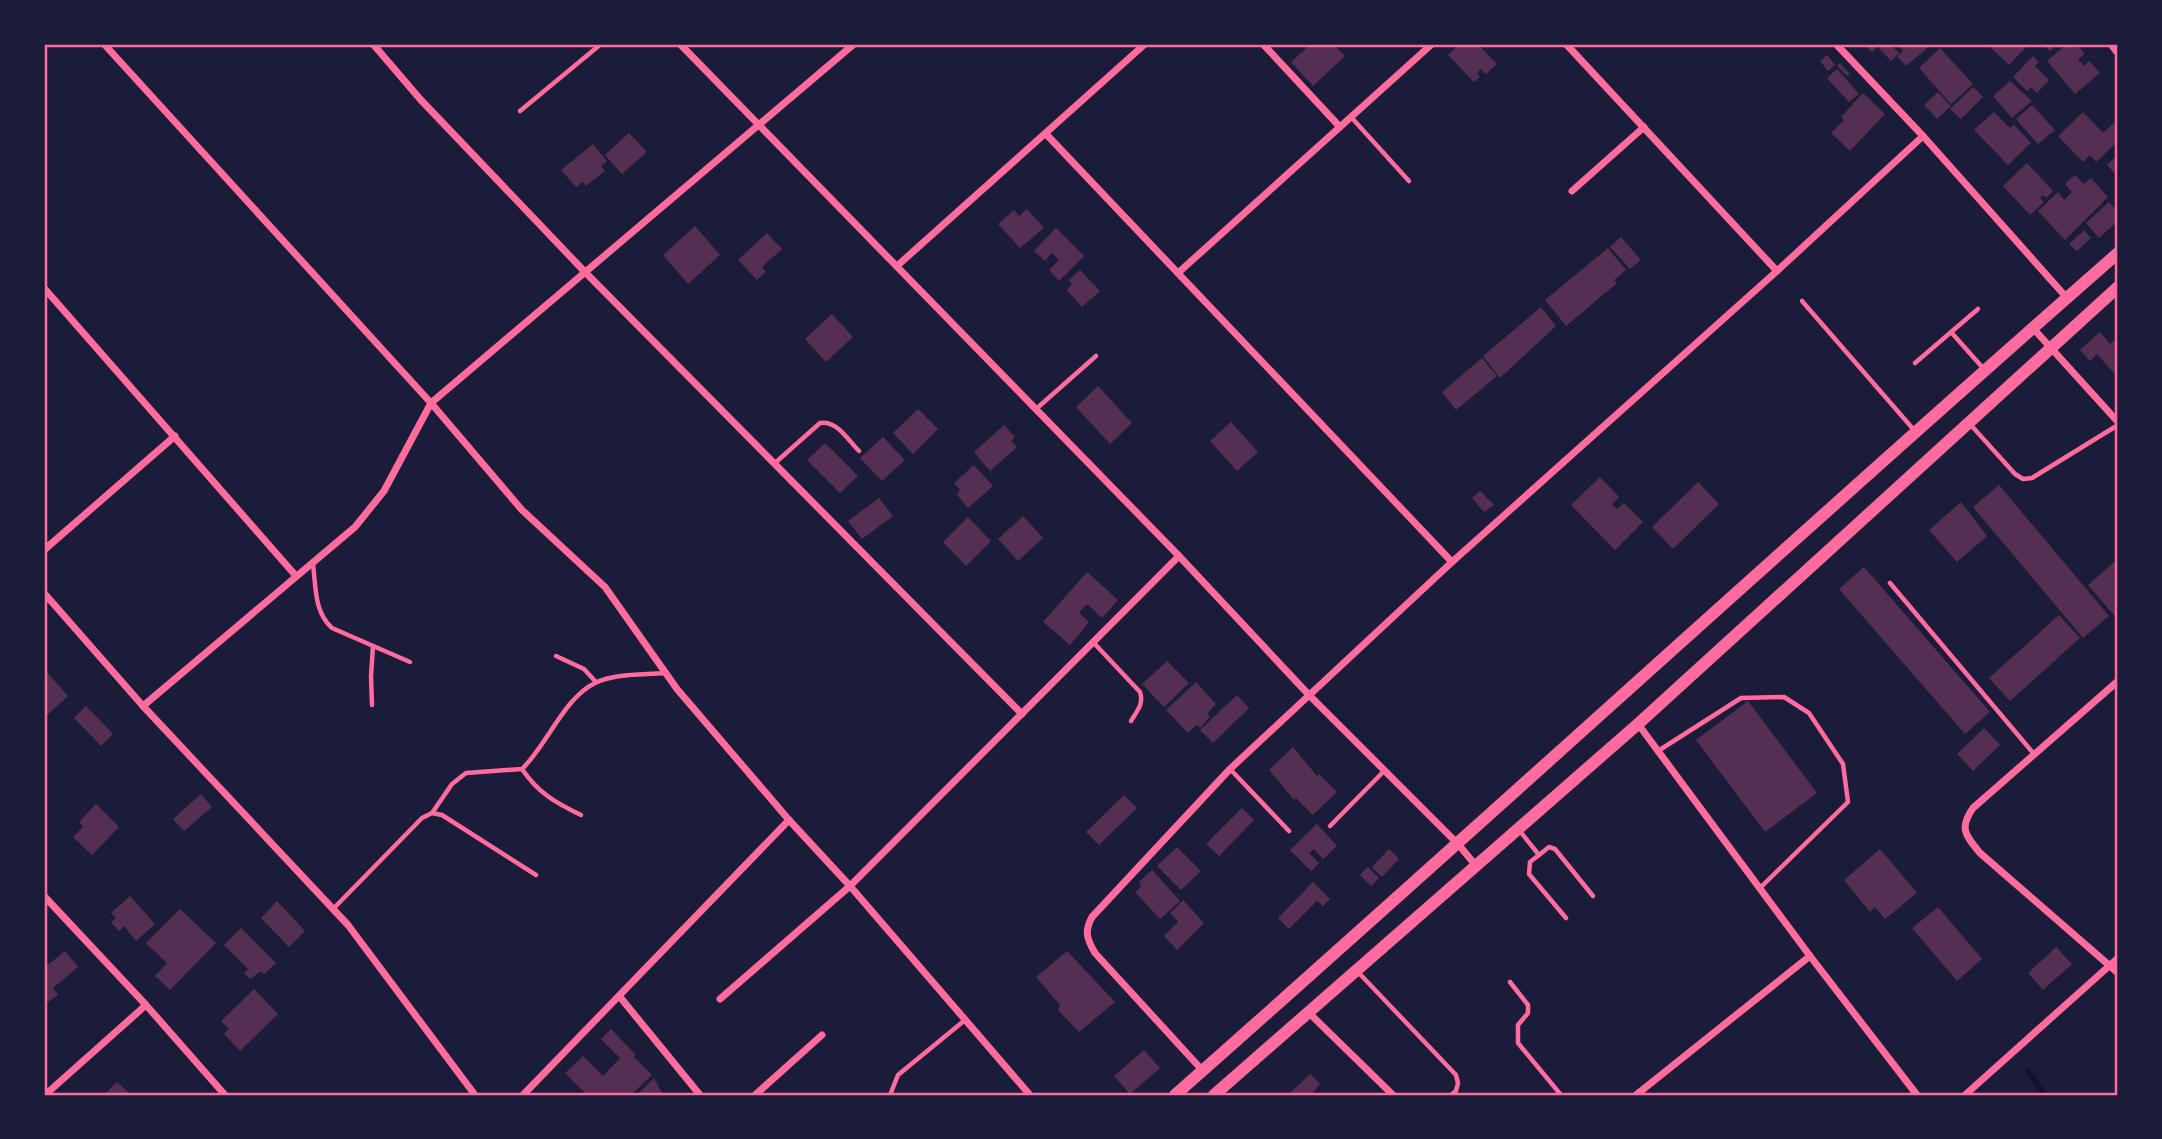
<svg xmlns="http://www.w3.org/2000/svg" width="2162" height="1139" viewBox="0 0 2162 1139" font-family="Barlow,sans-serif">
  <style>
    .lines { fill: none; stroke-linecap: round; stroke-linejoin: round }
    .stream { stroke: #12122b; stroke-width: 5 }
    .building { fill: #542f53 }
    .service { stroke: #ff6b9d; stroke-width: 4.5 }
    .minor { stroke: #ff6b9d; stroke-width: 7 }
    .secondary { stroke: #ff6b9d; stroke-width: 12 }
    .neatline { fill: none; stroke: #ff6b9d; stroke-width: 2.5 }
  </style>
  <rect width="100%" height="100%" fill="#1b1b3a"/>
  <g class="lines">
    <path class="stream" d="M2028 1071 2045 1095"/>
  </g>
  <g class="building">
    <path d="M1311 44H1333L1345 56 1313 86 1291 62Z"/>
    <path d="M1460 44H1478L1497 64 1486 74 1481 69 1477 73 1480 77 1474 82 1448 55Z"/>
    <path d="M1864 44H1881L1872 52Z"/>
    <path d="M1884 44H1890L1899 53 1891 61 1879 48Z"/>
    <path d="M1897 44H1932L1906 66 1897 56 1903 51Z"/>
    <path d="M1987 44H2029L2009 65Z"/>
    <path d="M2042 44H2057L2050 51Z"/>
    <path d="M2067 44H2071L2075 48 2078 46 2085 54 2078 59 2084 66 2089 61 2100 73 2075 94 2047 61Z"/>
    <path d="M1940 48 1973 84 1951 104 1919 68Z"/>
    <path d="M1827 55 1835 65 1828 71 1820 61Z"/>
    <path d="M2033 56 2039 62 2035 66 2049 80 2037 93 2031 87 2027 91 2013 77Z"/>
    <path d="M1840 63 1850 74 1847 76 1837 66Z"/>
    <path d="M1837 69 1859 94 1849 102 1827 78Z"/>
    <path d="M2010 81 2032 101 2012 118 1993 96Z"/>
    <path d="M1973 87 1983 97 1961 119 1950 109Z"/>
    <path d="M1938 92 1951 106 1937 119 1924 105Z"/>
    <path d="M1863 93 1885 114 1850 151 1831 133 1844 120 1841 117Z"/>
    <path d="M2032 105 2055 130 2038 144 2016 119Z"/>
    <path d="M1994 112 2010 128 2014 125 2031 143 2008 165 1974 130Z"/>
    <path d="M2083 112 2103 133 2114 123 2118 128V148L2115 144 2096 162 2090 155 2083 162 2058 136Z"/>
    <path d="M629 133 647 152 622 174 605 155Z"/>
    <path d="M593 144 607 161 601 166 605 171 586 186 583 182 576 187 561 170Z"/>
    <path d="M2118 154V177L2107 165Z"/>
    <path d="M2027 163 2053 191 2046 198 2043 195 2040 198 2044 202 2030 215 2003 186Z"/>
    <path d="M2075 175 2084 184 2091 178 2108 197 2065 240 2038 211 2058 192 2064 200 2072 192 2065 184Z"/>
    <path d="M2109 202 2118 212V221L2099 238 2086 223Z"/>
    <path d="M1027 209 1044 228 1020 248 998 224 1014 210 1019 216Z"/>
    <path d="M695 226 720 255 688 284 663 255Z"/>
    <path d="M1056 228 1084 256 1059 281 1049 270 1059 260 1052 253 1045 261 1034 251Z"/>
    <path d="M2084 230 2091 238 2077 251 2069 244Z"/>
    <path d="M767 233 782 249 762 267 766 272 757 280 738 260Z"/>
    <path d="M1621 237 1641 260 1630 269 1610 247Z"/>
    <path d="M1608 248 1626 270 1614 280 1617 283 1566 326 1545 300Z"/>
    <path d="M1080 270 1100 291 1082 307 1067 290 1072 284 1069 280Z"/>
    <path d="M1541 307 1556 326 1500 378 1483 356Z"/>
    <path d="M832 314 853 337 826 362 805 339Z"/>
    <path d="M2100 332 2110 344 2118 337V378L2097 354 2090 361 2080 350Z"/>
    <path d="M1482 358 1497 376 1456 410 1442 392Z"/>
    <path d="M1098 386 1132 423 1110 444 1076 407Z"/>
    <path d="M918 409 938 429 913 454 893 433Z"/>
    <path d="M1231 422 1258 452 1237 471 1210 441Z"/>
    <path d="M1004 425 1015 437 1011 441 1017 447 990 471 974 452Z"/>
    <path d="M883 437 905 460 882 481 860 458Z"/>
    <path d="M825 443 858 476 840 493 807 460Z"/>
    <path d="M974 465 993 486 968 508 957 495 960 490 954 483Z"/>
    <path d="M1600 477 1619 497 1612 504 1617 509 1624 503 1643 522 1615 550 1571 505Z"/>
    <path d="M1698 482 1719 504 1673 549 1652 527Z"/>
    <path d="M1999 485 2109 616 2083 638 1973 507Z"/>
    <path d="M1480 491 1494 505 1484 512 1472 498Z"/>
    <path d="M879 498 893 516 862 539 848 521Z"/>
    <path d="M1961 502 1987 536 1957 562 1929 530Z"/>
    <path d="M1023 516 1043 538 1018 561 998 539Z"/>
    <path d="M968 517 991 541 966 566 943 542Z"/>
    <path d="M2114 562 2118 567V620L2088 585Z"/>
    <path d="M1864 567 1990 712 1965 734 1839 589Z"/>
    <path d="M1087 572 1118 600 1102 618 1087 604 1079 613 1089 622 1070 645 1043 622Z"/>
    <path d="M2059 615 2080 638 2010 701 1989 678Z"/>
    <path d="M1167 661 1189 683 1164 707 1142 684Z"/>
    <path d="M44 669 68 696 44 718Z"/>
    <path d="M1196 682 1216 704 1207 714 1210 717 1200 728 1197 725 1188 733 1166 710Z"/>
    <path d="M1237 695 1249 708 1213 743 1200 730Z"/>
    <path d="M1748 701 1817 793 1765 832 1696 740Z"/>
    <path d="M86 706 113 734 101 746 74 718Z"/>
    <path d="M1984 728 2000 745 1973 771 1957 754Z"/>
    <path d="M1293 747 1317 776 1319 774 1337 792 1313 815 1296 798 1294 800 1269 770Z"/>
    <path d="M201 794 212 807 184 831 173 819Z"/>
    <path d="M1124 795 1137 808 1099 845 1086 832Z"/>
    <path d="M96 804 119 827 92 855 73 837 83 827 79 822Z"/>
    <path d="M1242 808 1254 820 1219 856 1206 844Z"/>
    <path d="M1317 824 1337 846 1323 859 1314 849 1309 853 1319 863 1311 871 1290 850Z"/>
    <path d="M1177 847 1201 871 1181 890 1157 866Z"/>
    <path d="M1389 849 1399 859 1382 877 1372 867Z"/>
    <path d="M1880 849 1917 893 1885 919 1875 907 1870 912 1844 880Z"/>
    <path d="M1368 867 1379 878 1371 886 1360 875Z"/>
    <path d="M1152 870 1180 901 1160 919 1135 892 1141 887 1139 882Z"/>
    <path d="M1313 882 1330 899 1323 906 1317 901 1289 929 1278 918Z"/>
    <path d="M130 896 155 924 136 941 124 926 119 931 111 922 116 918 111 913Z"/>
    <path d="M1183 900 1204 923 1177 950 1164 936 1178 922 1170 913Z"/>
    <path d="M277 901 305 931 289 947 261 918Z"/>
    <path d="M1938 907 1982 959 1957 981 1912 928Z"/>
    <path d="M180 909 216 943 170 990 155 976 167 963 146 943Z"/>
    <path d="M241 928 276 963 264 974 261 971 250 979 244 973 248 969 224 945Z"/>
    <path d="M2056 947 2072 964 2043 990 2028 973Z"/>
    <path d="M65 951 78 967 53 988 58 995 48 1002 44 1000V968Z"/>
    <path d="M1067 951 1115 1002 1079 1032 1058 1010 1060 1005 1036 977Z"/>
    <path d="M254 989 278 1014 240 1051 224 1034 229 1029 221 1021Z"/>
    <path d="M611 1029 635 1054 634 1057 652 1075 631 1095H587L565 1073 583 1056 603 1076 620 1058 601 1039Z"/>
    <path d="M1144 1050 1160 1068 1130 1094 1114 1076Z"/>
    <path d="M1310 1074 1320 1084 1311 1095H1288Z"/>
    <path d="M654 1078 663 1095H637Z"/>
    <path d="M117 1082 131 1095H104Z"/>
  </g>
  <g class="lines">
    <g class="service">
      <path d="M520 111 601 44"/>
      <path d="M1351 117 1409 181"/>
      <path d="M1802 301 1914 430"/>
      <path d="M1951 332 1983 368"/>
      <path d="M1915 363 1978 309"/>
      <path d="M1036 409 1096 356"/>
      <path d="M1969 423 2015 474 2023 479 2032 478 2118 425"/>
      <path d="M775 463 820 423C837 420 848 440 859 451"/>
      <path d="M313 564C316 587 314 612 332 628L410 662"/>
      <path d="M1890 583 2034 754"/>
      <path d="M1093 642 1140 692C1144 704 1137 711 1131 721"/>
      <path d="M556 656 584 669 596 682"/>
      <path d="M372 705 371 676 373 646"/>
      <path d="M1658 751 1741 698 1784 697 1809 713 1843 764 1848 802 1760 888"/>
      <path d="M522 769C538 793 556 803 581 815"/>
      <path d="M1230 769 1289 831"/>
      <path d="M432 813 452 784 466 773 522 769C547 745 564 698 595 683 616 673 642 675 665 673"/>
      <path d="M1330 826 1385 770"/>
      <path d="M1519 830 1539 855 1530 862 1529 874 1566 918"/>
      <path d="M1539 855 1549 847 1555 849 1593 896"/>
      <path d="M334 908 422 818 432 813 442 815 536 875"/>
      <path d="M1357 971 1456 1075 1458 1083 1456 1091 1451 1095"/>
      <path d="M1510 982 1528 1005V1013L1518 1025V1043L1561 1095"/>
      <path d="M890 1095 898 1075 965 1020"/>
    </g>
    <g class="minor">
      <path d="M104 44 431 403 522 510 605 587 677 689 789 820 850 886 1030 1095"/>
      <path d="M373 44 420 99 584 271 1022 714"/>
      <path d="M680 44 1179 556 1309 695 1458 844 1477 867"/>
      <path d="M1263 44 1340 127"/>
      <path d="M1566 44 1777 271"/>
      <path d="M1836 44 1923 136 2067 298"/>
      <path d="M2111 44 2116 51"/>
      <path d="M1046 134 1452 562"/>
      <path d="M1572 191 1644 127"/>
      <path d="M897 266 1145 44"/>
      <path d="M1178 273 1432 44"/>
      <path d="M44 288 296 576"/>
      <path d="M2032 327 2118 422"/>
      <path d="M44 550 175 436"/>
      <path d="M44 593 143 706 348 925 475 1095"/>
      <path d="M2118 681 1973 808C1959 828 1965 835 1980 853L2118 973"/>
      <path d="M143 706 355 527 384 491 431 403 854 44"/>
      <path d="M1638 724 1810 956 1917 1095"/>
      <path d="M44 896 146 1005 225 1095"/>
      <path d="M620 997 700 1095"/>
      <path d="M720 999 850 886 1179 556"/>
      <path d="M1308 1012 1393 1095"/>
      <path d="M1203 1071 1095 953C1087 939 1084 932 1092 917L1230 769 1452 562 1777 271 1923 136"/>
      <path d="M45 1095 146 1005"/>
      <path d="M523 1095 789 820"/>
      <path d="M755 1095 822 1035"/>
      <path d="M1636 1095 1810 956"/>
      <path d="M1965 1095 2118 958"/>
    </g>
    <g class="secondary">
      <path d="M1175 1095C1491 816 1801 531 2118 253"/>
      <path d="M1214 1095 1638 724 2118 287"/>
    </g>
  </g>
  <rect width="2162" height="1139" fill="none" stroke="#1b1b3a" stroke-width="91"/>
  <rect x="46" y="46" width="2070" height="1048" class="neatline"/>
</svg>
